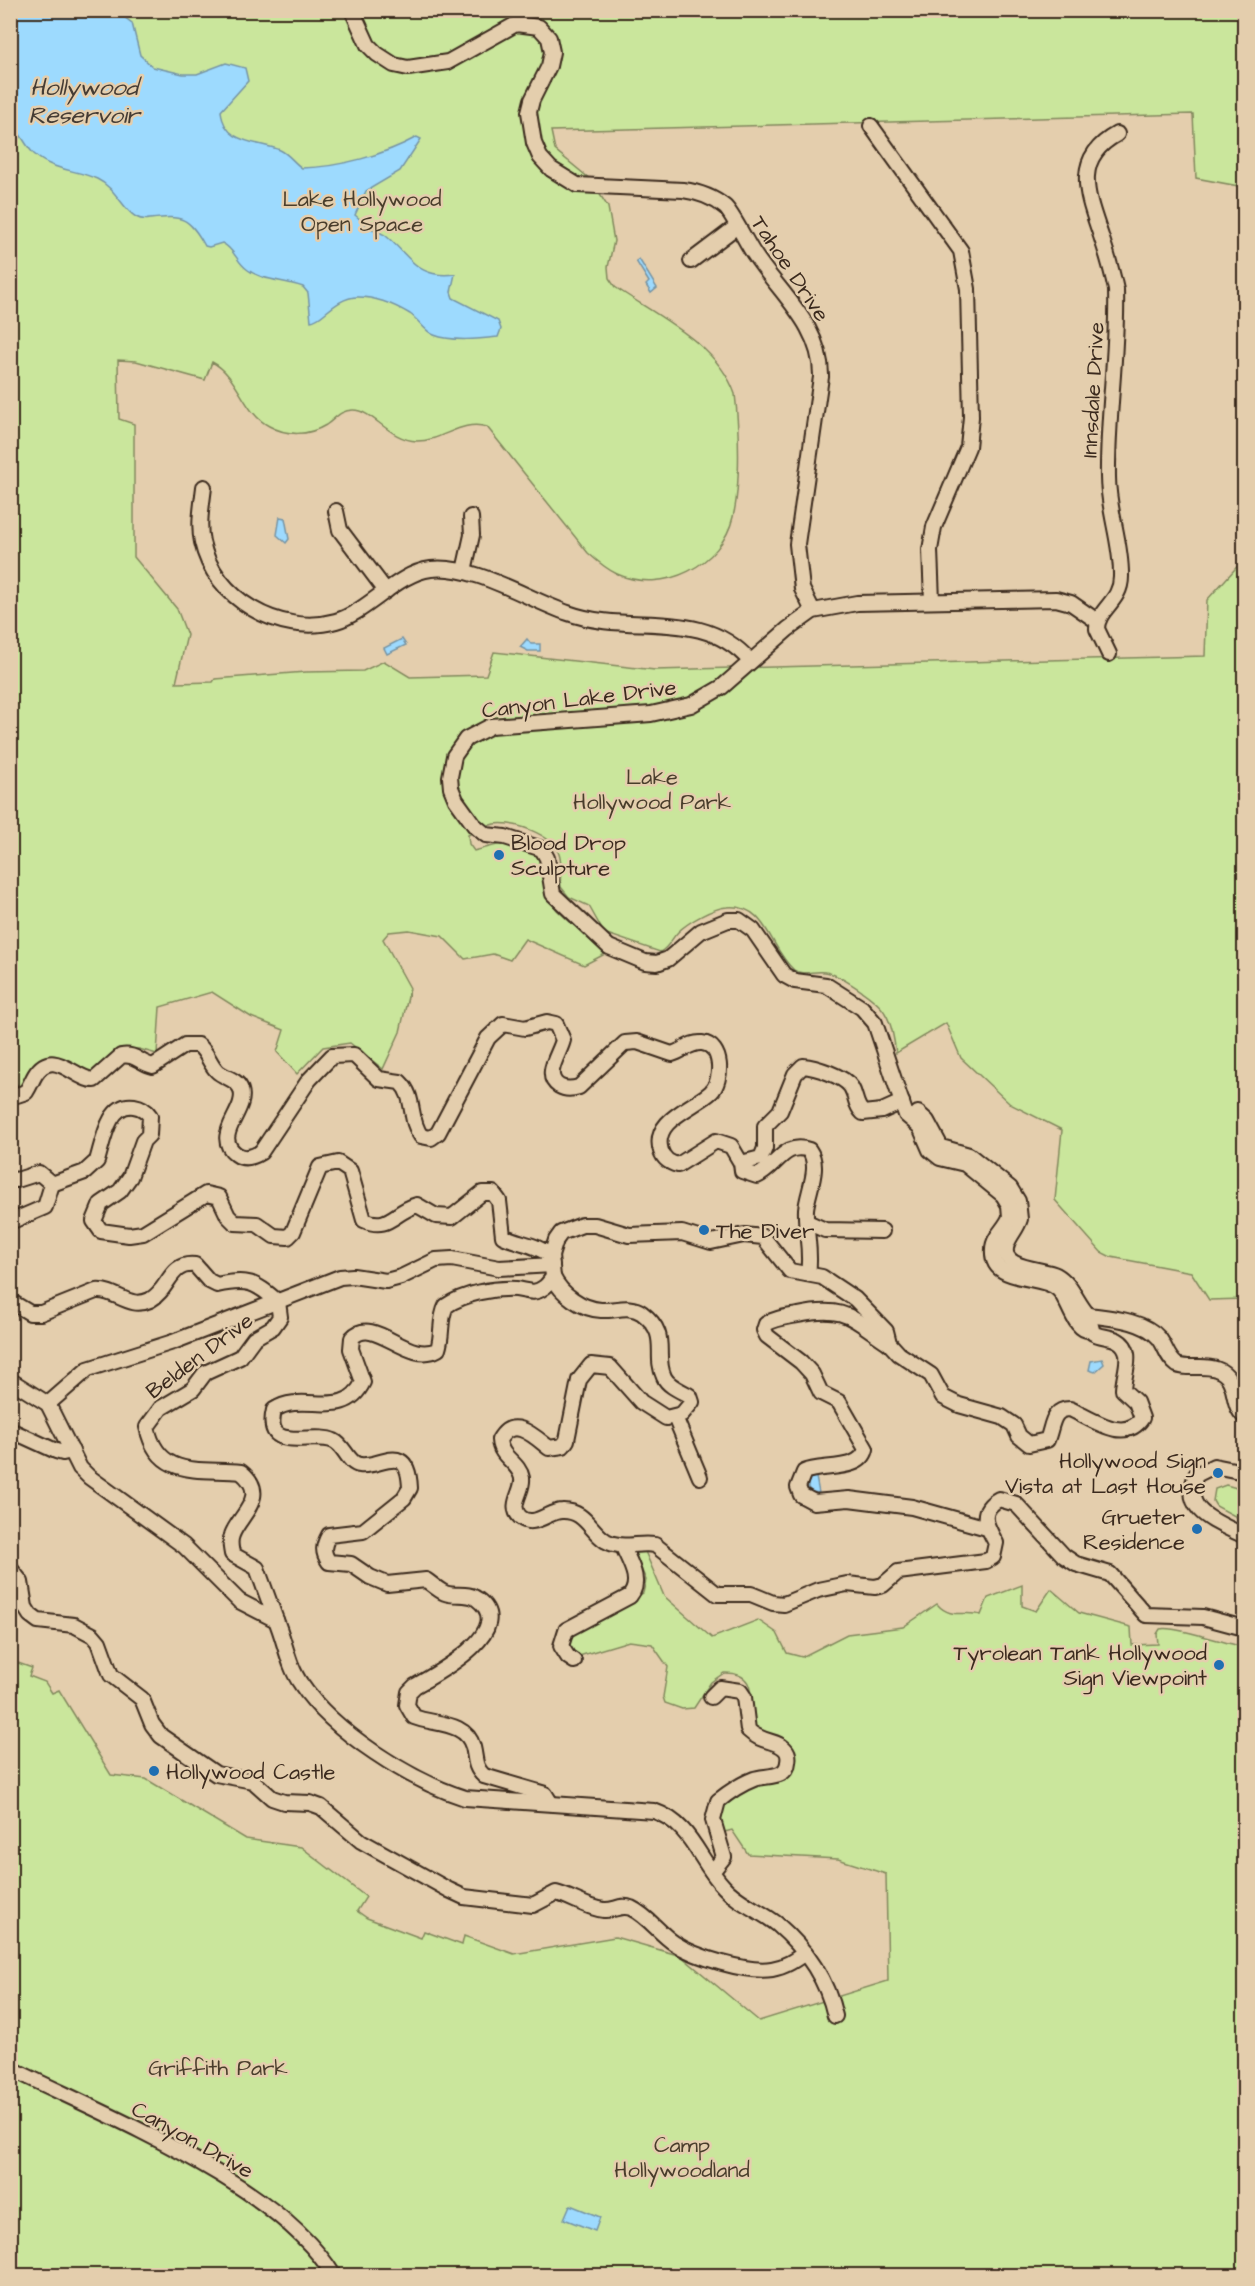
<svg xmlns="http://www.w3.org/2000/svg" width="1255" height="2286" viewBox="0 0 1255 2286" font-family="'Architects Daughter',sans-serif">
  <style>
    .green { fill: #cae69c; stroke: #82885d; stroke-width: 1.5 }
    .water { fill: #9ddafe; stroke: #7694a4; stroke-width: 1.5 }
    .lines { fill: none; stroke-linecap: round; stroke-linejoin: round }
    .minor-casing { stroke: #3b2a1e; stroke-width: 18 }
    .minor { stroke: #e4cead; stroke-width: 14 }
    .poi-dot { fill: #1f6fb2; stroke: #e4cead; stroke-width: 2 }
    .labels { text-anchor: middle; stroke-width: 5; stroke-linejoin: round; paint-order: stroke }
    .park-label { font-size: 22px; fill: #493d2b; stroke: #e4cead }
    .street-label { font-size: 22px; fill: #3b2a1e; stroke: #e4cead }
    .poi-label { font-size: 22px; fill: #3b2a1e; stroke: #e4cead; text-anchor: start }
    .water-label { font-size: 24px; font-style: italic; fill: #453c34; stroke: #e4cead }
  </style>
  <rect width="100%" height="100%" fill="#e4cead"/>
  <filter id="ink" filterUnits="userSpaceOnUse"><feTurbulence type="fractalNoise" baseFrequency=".0167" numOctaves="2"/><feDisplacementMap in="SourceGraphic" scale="12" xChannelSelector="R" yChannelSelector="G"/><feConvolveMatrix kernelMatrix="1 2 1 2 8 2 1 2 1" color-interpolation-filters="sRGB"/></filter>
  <g filter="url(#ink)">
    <g class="green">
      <path d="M11 11H1244V187L1196 178 1193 114 551 131 555 150 590 179 608 207 614 241 608 267 609 278 615 287C657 316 718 344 735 394 739 426 741 485 733 517 722 565 663 595 617 574 606 569 597 561 588 553L487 427C461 419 443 441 417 441 389 440 373 410 353 410 340 410 335 419 326 425 308 436 287 436 269 426 243 413 239 376 212 362L205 380 136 361 118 360 119 419 134 424V557L177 609 187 635 176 683 213 682 215 679 306 672 363 671 384 661 410 677 486 675 494 652 655 670 1205 656 1207 600 1244 559V1299L1209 1300 1191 1272 1111 1257 1101 1252 1055 1200 1062 1130 1010 1104 961 1058 946 1023 896 1053C894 1040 892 1024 885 1013 878 1000 839 974 825 972 815 970 802 976 794 970 770 950 767 903 727 907 713 908 688 922 678 932 671 939 669 947 660 952L604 933 589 906 569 897 561 887C559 876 563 865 559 854 552 834 514 821 494 824 485 826 476 831 468 835L469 844 474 851 505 843 536 855 542 865 546 895 557 910 605 954 584 965 525 939 510 960 493 954 465 959 442 936 409 930 389 932 383 939 410 988 400 1032 383 1069 350 1043 323 1047 297 1074 277 1052 284 1030 251 1017 212 992 160 1007 157 1054 139 1049 119 1048 94 1075 64 1061 21 1087 11 1080Z"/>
      <path d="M1226 1485 1244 1490V1521L1216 1506 1213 1501 1215 1489Z"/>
      <path d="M644 1549 664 1596 712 1638 758 1620 777 1633 787 1653 802 1657 847 1634 903 1627 937 1604C951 1620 964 1610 981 1615L988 1598 1022 1585V1606L1036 1611 1051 1589 1079 1613 1131 1627 1132 1645 1158 1644 1157 1634 1160 1629C1172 1625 1228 1644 1244 1647V2275H11L10 1660 32 1668 29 1676 45 1682 52 1693 59 1690 111 1775 146 1779 246 1839 301 1847 366 1897 357 1911 367 1918 421 1938 424 1931 462 1945 464 1936 514 1954 615 1937 681 1956 759 2021 888 1981 886 1874 838 1859 748 1854 732 1830 721 1833 718 1811C727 1799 742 1790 756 1786 765 1783 776 1785 784 1780 789 1777 793 1772 794 1766 799 1740 773 1736 755 1729 746 1706 763 1672 724 1673L711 1682 694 1708 682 1709 665 1703 663 1697 668 1667 652 1644 629 1641 579 1656H574L568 1648 573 1635 580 1628 643 1593 646 1580 634 1552Z"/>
    </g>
    <g class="water">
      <path d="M10 11H116L132 23 140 55 153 67 183 74H197L226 63 245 68 248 81 221 111C224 144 256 141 280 150 289 154 294 163 302 168 340 167 384 155 417 137L421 139 400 171 366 191 355 215C360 219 364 224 369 227 374 231 381 232 386 236 411 257 417 279 455 274L451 292 453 298 498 321 501 329 498 337C480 339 452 342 434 335 424 331 419 320 410 314 395 305 376 297 358 297 335 297 322 321 311 321L308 293 303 287C285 280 263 281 248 270 236 262 235 249 222 243L209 247 205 246C189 217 182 215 150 219 145 220 141 220 136 217 123 210 116 188 97 179 75 169 52 171 34 154 24 144 22 133 11 125Z"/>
      <path d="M639 259 657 288 651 293 646 285 649 282 636 261Z"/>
      <path d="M280 517 285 518 289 539 286 543 277 535Z"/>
      <path d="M402 639 406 645 387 654 384 648Z"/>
      <path d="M527 639 531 644H540V651H528L520 647Z"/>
      <path d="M1102 1359 1104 1364 1095 1372 1089 1370 1091 1361Z"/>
      <path d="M812 1477H816L819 1493 812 1492 808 1488V1480Z"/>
      <path d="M570 2205 600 2217 595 2231 564 2219Z"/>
    </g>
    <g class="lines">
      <defs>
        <g id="minor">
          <path d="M352 10 368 45 377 54 394 65 408 68 448 62 516 24 539 27 549 38 552 52 549 66 532 100 529 112 534 143 540 157 551 169 577 185 683 190C698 192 713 197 725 207 732 213 747 244 754 254 779 293 822 326 821 377L797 544 802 589 813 611"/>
          <path d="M871 126 961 251 968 289 971 417 968 447 934 527 930 550 932 601"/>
          <path d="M691 261 736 227"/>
          <path d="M204 487C202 505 198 524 202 542 214 598 279 637 336 621 368 612 397 573 431 569 474 564 527 599 568 613 631 636 701 605 750 661"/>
          <path d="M336 511 340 530 386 591"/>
          <path d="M464 571 472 535 471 517"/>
          <path d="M1109 654 1097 629C1097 609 1121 602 1121 577 1122 544 1108 511 1108 477 1107 415 1118 352 1116 290 1112 271 1107 254 1101 236 1088 197 1071 159 1117 134"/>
          <path d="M10 1093 17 1095 26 1092C30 1086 32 1080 35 1075 53 1046 75 1080 94 1080L121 1056C135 1053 140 1063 153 1066L185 1045H198C207 1051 209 1063 217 1071 224 1078 238 1079 241 1090 248 1111 211 1135 236 1154 244 1160 253 1157 261 1152L309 1080 332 1056 354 1055 379 1079 400 1082C416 1097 408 1119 421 1136L431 1138 438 1133 488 1038 503 1024 525 1028 547 1022 556 1024 563 1040C560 1054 542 1075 559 1086 566 1090 572 1089 579 1087L625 1043 637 1042 672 1054C683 1051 690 1042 702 1043 723 1045 723 1080 711 1092 694 1108 651 1120 661 1151 664 1160 670 1163 678 1165L716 1141 731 1146 741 1163 742 1171 757 1176C777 1167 784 1141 809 1150 821 1167 808 1190 806 1209 805 1232 812 1250 808 1274"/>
          <path d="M918 1113 927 1121 941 1147 969 1155 1010 1188 1018 1201 1020 1219C1017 1229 1010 1235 1007 1244 998 1270 1043 1268 1056 1275 1072 1284 1076 1302 1088 1315 1110 1318 1144 1320 1159 1338 1166 1347 1167 1358 1177 1365 1190 1370 1203 1364 1216 1369 1240 1377 1229 1403 1244 1416"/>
          <path d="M741 1163 761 1158 765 1148V1126L780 1111 795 1074 803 1066C815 1067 844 1076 851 1087 857 1097 854 1104 863 1113L882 1111 902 1102"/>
          <path d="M10 1179 17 1180 39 1173 52 1184"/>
          <path d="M52 1184 85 1172 97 1161C103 1143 108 1102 134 1106 141 1107 146 1110 150 1116L149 1135 143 1141 130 1177 120 1191 101 1204 94 1221 101 1231 129 1235 143 1233 206 1194 219 1197 228 1216 235 1223 257 1224 274 1236 288 1237 293 1232 320 1167 338 1163 350 1171 364 1220C389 1231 393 1212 417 1205L436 1216 452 1217 482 1193H493L499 1201 503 1236C520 1244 536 1244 551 1256L553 1277C550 1281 547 1286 543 1288 534 1295 526 1290 516 1289 493 1288 465 1293 446 1306 439 1320 443 1334 438 1349 408 1366 374 1314 352 1338L351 1349 363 1382C344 1422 303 1390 274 1410 263 1455 312 1431 334 1441 345 1446 348 1464 360 1465 381 1468 408 1440 410 1488L404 1498 363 1531 329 1535C323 1546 322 1552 329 1562L351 1564 370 1577 387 1584 426 1580C432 1584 438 1590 445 1593 455 1597 468 1592 477 1599 519 1630 436 1674 415 1686L409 1692 407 1705 414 1717C434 1725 466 1721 473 1747 476 1759 474 1767 484 1776L545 1794 550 1802"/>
          <path d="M10 1222 45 1207 52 1184"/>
          <path d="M807 1222 825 1230 882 1231"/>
          <path d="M551 1256 556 1240 561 1233 582 1225H595L629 1235 682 1233 711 1242 744 1235 763 1237 790 1271 822 1277 855 1299 886 1331 889 1343 899 1354 931 1375 943 1397 959 1405 1002 1417 1014 1425 1019 1436 1029 1444 1047 1440C1053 1426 1051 1409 1070 1409 1092 1419 1125 1444 1142 1418L1136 1402 1123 1390C1123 1374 1136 1350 1117 1340 1109 1336 1100 1337 1093 1333L1088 1315"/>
          <path d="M553 1277C561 1294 582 1309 601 1310 615 1311 630 1304 642 1313 671 1335 653 1354 664 1377 668 1386 681 1391 690 1396L692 1402 682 1414 666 1418 641 1402 610 1367 591 1365 579 1380 567 1440 563 1446 549 1448C534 1436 513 1415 499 1440 500 1458 519 1462 522 1478 524 1491 508 1505 520 1517 534 1529 548 1511 562 1511 585 1510 590 1531 606 1541 622 1550 638 1542 655 1545L717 1594H751L773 1603 784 1604 818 1590 847 1584 875 1587 883 1585 898 1572 986 1561 993 1557 996 1543C987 1527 977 1511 999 1499L1016 1504 1064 1556 1076 1564 1110 1574 1146 1615 1203 1617 1244 1628"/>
          <path d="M10 1301 30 1313H41L96 1291C116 1289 129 1310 150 1300 170 1289 169 1262 195 1265L209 1281 217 1285C247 1278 256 1282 278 1302L280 1317 273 1327 254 1338 240 1357 205 1373 193 1389 161 1408 147 1427C158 1479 199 1468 241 1472 271 1496 238 1516 232 1535 229 1542 231 1547 232 1554L257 1568 276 1620"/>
          <path d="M1091 1330C1074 1333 1069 1299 1058 1289 1041 1273 990 1285 993 1249 993 1237 1006 1228 1010 1217L1009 1205 1003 1195 965 1164 940 1158 930 1150 920 1127 906 1115 875 1023 862 1008 826 985 795 981 784 975 753 930 739 920H728L701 931 668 959 657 963 645 962 609 947 553 894 547 858 542 849 505 837 486 835 474 825 456 800 451 788 450 777 454 756 466 739 491 726 651 714 691 705 722 687 788 629 813 611 857 603 1056 599 1071 603 1097 621"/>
          <path d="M889 1343C851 1318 846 1305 798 1315 787 1317 775 1318 766 1324L764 1330 767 1336 801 1362 812 1374 821 1393 839 1402 866 1449C861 1472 821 1464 804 1472L798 1487 801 1495 814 1502 849 1499 912 1507 987 1528"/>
          <path d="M10 1380 48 1404 80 1468 89 1477 184 1546 239 1601 276 1620C285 1641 288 1666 301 1684 333 1732 411 1781 465 1798L654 1811C692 1824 698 1860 724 1887 738 1903 761 1911 777 1924 806 1949 827 1980 835 2016"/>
          <path d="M48 1404 88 1369 173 1342 340 1277 353 1276 386 1281 401 1277 436 1260 452 1259 499 1268 552 1265"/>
          <path d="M675 1417 700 1477"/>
          <path d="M10 1430 56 1451 63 1453 72 1451"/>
          <path d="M1244 1472 1214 1466 1196 1475C1180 1512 1218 1522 1244 1536"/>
          <path d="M10 1568 21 1582 25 1607 30 1615 38 1621 74 1625 93 1635 99 1642 111 1675 142 1699 152 1724 161 1736 216 1774 253 1781 272 1798 284 1802 310 1803 321 1807 361 1841 449 1890 464 1897 533 1905 556 1893C572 1897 587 1908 604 1910 614 1911 621 1904 631 1908 648 1916 659 1933 674 1943 695 1957 747 1973 772 1969 785 1967 795 1960 805 1953"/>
          <path d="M574 1661 568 1657 561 1646 566 1630 630 1596C642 1581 630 1563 623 1547"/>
          <path d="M711 1697 720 1688 740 1691 744 1697 748 1730C761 1743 777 1740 785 1749 788 1752 789 1757 788 1762 787 1779 765 1775 754 1779 741 1784 729 1792 718 1801L713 1820 724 1857 712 1872"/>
          <path d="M10 2068C106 2116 278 2183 334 2276"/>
        </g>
      </defs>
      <use href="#minor" class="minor-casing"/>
      <use href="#minor" class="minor"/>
    </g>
  </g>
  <g class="poi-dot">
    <circle cx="499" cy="855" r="6"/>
    <circle cx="704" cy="1230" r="6"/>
    <circle cx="1218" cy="1473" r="6"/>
    <circle cx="1197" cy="1529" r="6"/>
    <circle cx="1219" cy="1665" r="6"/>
    <circle cx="154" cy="1771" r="6"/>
  </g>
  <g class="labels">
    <g class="park-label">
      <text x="362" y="206">Lake Hollywood<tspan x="362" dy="25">Open Space</tspan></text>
      <text x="652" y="784">Lake<tspan x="652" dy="25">Hollywood Park</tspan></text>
      <text x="218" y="2075">Griffith Park</text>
      <text x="682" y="2152">Camp<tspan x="682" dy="25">Hollywoodland</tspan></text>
    </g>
    <g class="street-label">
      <text transform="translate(791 268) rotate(56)" y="8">Tahoe Drive</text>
      <text transform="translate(1092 390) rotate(-87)" y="8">Innsdale Drive</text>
      <text transform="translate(579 698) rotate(-7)" y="8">Canyon Lake Drive</text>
      <text transform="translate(199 1355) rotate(-37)" y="8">Belden Drive</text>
      <text transform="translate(193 2139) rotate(29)" y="8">Canyon Drive</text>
    </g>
    <g class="poi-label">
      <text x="511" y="850">Blood Drop<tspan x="511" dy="25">Sculpture</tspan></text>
      <text x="716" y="1238">The Diver</text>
      <text x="1206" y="1468" text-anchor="end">Hollywood Sign<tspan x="1206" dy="25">Vista at Last House</tspan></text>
      <text x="1185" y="1524" text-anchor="end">Grueter<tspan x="1185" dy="25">Residence</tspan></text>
      <text x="1207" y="1660" text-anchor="end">Tyrolean Tank Hollywood<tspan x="1207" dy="25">Sign Viewpoint</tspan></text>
      <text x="166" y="1779">Hollywood Castle</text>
    </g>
    <g class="water-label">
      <text x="84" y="95">Hollywood<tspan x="84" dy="28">Reservoir</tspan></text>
    </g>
  </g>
  <rect width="1255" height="2286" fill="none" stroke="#e4cead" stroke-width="36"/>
  <rect x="18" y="18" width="1219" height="2250" fill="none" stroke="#3b2a1e" stroke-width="2" filter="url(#ink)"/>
</svg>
